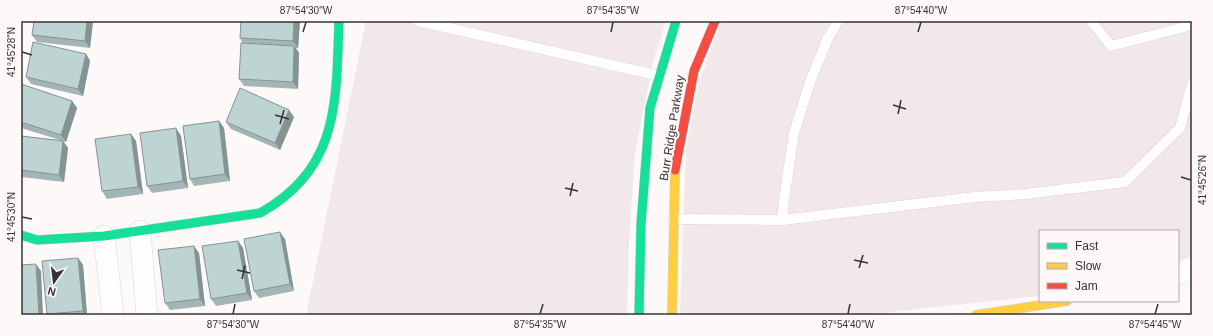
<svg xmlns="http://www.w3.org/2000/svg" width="1213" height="336" viewBox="0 0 1213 336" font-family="Helvetica,sans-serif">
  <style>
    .built { fill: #f3e8e9 }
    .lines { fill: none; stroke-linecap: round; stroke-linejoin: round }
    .lane-casing { stroke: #d9d5d6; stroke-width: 11 }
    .street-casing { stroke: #d9d5d6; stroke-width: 22 }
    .fast-casing { stroke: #d9d5d6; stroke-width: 10 }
    .slow-casing { stroke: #d9d5d6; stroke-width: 10 }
    .jam-casing { stroke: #d9d5d6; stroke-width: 10 }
    .lane { stroke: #fffefe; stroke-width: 10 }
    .street { stroke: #fffefe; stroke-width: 21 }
    .fast { stroke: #16e098; stroke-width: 9 }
    .slow { stroke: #ffcf43; stroke-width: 9 }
    .jam { stroke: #f24e42; stroke-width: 9 }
    .wall { fill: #a3b6b5 }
    .shaded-wall { fill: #849493 }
    .building { fill: #bdd4d2; stroke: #849493 }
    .ticks { fill: none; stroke: #363334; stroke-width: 1.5 }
    .labels { text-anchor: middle; stroke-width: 4; stroke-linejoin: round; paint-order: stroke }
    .street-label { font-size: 12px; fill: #363334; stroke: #fff8f8 }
    .neatline { fill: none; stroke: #363334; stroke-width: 1.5 }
    .ticks-label { font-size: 10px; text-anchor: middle; fill: #363334 }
  </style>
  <rect width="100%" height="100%" fill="#fef9f9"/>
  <g class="built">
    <path d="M366 21H666L653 62 635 154 629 242 627 315H306Z"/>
    <path d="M722 21H1192V255L1178 262V231H1040V296L862 315H680L686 149 700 79Z"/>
  </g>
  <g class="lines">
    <defs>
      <g id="lane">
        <path d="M418 21 660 76"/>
        <path d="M1091 21 1111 46 1192 25"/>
        <path d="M673 219 782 220 975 197 1025 194 1125 182 1180 128 1192 84"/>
        <path d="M782 220 785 193 794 133 810 82 828 38 838 21"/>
      </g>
      <g id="street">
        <path d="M140 231 147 315"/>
        <path d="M104 236 113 315"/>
        <path d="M1178 274 1192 267"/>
      </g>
      <g id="fast">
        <path d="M21 235 37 240 104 236 260 213C340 169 336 101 339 21"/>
        <path d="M639 315 641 224 650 108 676 21"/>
      </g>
      <g id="slow">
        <path d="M672 315 675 170"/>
        <path d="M976 315 1067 301"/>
      </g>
      <path id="jam" d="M675 170 694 71 715 21"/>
    </defs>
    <use href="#lane" class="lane-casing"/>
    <use href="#street" class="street-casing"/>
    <use href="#fast" class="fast-casing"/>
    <use href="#slow" class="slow-casing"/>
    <use href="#jam" class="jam-casing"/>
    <use href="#lane" class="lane"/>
    <use href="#street" class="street"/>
    <use href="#fast" class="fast"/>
    <use href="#slow" class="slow"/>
    <use href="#jam" class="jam"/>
  </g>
  <g class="wall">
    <path d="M34 21H93L90 48 37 42 32 35Z"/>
    <path d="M300 21 298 48H296L299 53 298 89 244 86 239 79 243 44 240 38Z"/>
    <path d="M86 54 90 61 83 96 31 84 26 77Z"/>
    <path d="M21 84 72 101 77 108 66 142 63 141 68 148 64 182 21 177V136L60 140 21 128Z"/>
    <path d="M294 117 280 150 231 129 226 122Z"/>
    <path d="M219 121 224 128 230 181 194 186 190 179Z"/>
    <path d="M131 134 136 141 143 194 107 199 102 191Z"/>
    <path d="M181 136 188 188 152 193 147 186Z"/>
    <path d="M285 239 294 291 259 298 254 291Z"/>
    <path d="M238 241 243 248 252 300 216 306 211 299Z"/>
    <path d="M199 253 205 306 170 310 165 303Z"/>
    <path d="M78 258 83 265 87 315H47V314Z"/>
  </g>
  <g class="shaded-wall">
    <path d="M87 21H93L90 48 85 41Z"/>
    <path d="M294 21H300L298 48 293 41Z"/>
    <path d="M294 46 299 53 298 89 293 82Z"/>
    <path d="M86 54 90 61 83 96 78 89Z"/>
    <path d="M72 101 77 108 66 142 61 135Z"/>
    <path d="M289 110 294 117 280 150 275 143Z"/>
    <path d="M219 121 224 128 230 181 225 174Z"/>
    <path d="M176 128 181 136 188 188 183 181Z"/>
    <path d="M131 134 136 141 143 194 138 187Z"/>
    <path d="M63 141 68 148 64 182 59 175Z"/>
    <path d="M280 232 285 239 294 291 290 284Z"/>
    <path d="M238 241 243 248 252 300 247 293Z"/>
    <path d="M194 246 199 253 205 306 200 299Z"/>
    <path d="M78 258 83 265 87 315H85L83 311Z"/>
    <path d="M36 264 41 271 43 315H39Z"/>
  </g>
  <g class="building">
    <path d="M34 21H87L85 41 32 35Z"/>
    <path d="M241 21H294L293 41 240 38Z"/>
    <path d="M33 42 86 54 78 89 26 77Z"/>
    <path d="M241 43 294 46 293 82 239 79Z"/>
    <path d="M21 84 72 101 61 135 21 122Z"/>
    <path d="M240 88 289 110 275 143 226 122Z"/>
    <path d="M219 121 225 174 190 179 183 126Z"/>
    <path d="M176 128 183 181 147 186 140 133Z"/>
    <path d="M131 134 138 187 102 191 95 139Z"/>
    <path d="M21 136 63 141 59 175 21 170Z"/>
    <path d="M280 232 290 284 254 291 244 239Z"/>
    <path d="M238 241 247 293 211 299 202 246Z"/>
    <path d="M194 246 200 299 165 303 158 250Z"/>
    <path d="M78 258 83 311 47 314 42 261Z"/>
    <path d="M36 264 39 315H21V265Z"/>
  </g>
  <path class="ticks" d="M303 32 306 22M611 32 613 22M918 32 921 22M22 52 32 55M893 105 906 109M898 114 901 100M275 115 289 119M280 124 284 110M1181 177 1191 180M565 188 578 191M570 196 573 183M22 217 32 219M854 260 868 263M859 268 863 255M237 270 250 273M242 279 245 265M233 314 235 304M540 314 543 304M848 314 850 304M1155 314 1158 304"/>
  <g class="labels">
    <g class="street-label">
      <text transform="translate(672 128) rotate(-81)" y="4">Burr Ridge Parkway</text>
    </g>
  </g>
  <rect width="1213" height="336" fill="none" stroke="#fff8f8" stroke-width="44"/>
  <rect x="1039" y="230" width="140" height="72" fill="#fff8f8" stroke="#afa9aa"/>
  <rect x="1047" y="243" width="20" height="6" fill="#16e098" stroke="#afa9aa"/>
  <text x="1075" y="250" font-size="12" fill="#363334">Fast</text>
  <rect x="1047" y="263" width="20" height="6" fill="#ffcf43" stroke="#afa9aa"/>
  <text x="1075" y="270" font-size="12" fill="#363334">Slow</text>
  <rect x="1047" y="283" width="20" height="6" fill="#f24e42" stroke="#afa9aa"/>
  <text x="1075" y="290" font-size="12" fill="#363334">Jam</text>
  <g transform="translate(54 282) rotate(194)" stroke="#fff8f8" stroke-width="3" paint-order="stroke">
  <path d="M0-3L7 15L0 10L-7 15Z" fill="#363334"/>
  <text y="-6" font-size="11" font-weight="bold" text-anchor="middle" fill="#363334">N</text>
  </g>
  <rect x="22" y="22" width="1169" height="292" class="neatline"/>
  <g class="ticks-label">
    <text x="306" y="14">87°54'30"W</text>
    <text x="613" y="14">87°54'35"W</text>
    <text x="921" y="14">87°54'40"W</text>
    <text transform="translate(11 52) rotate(-90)" y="4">41°45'28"N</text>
    <text transform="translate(1202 180) rotate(-90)" y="4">41°45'26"N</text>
    <text transform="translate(11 217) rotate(-90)" y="4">41°45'30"N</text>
    <text x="233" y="328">87°54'30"W</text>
    <text x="540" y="328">87°54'35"W</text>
    <text x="848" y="328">87°54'40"W</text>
    <text x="1155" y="328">87°54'45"W</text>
  </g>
</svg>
